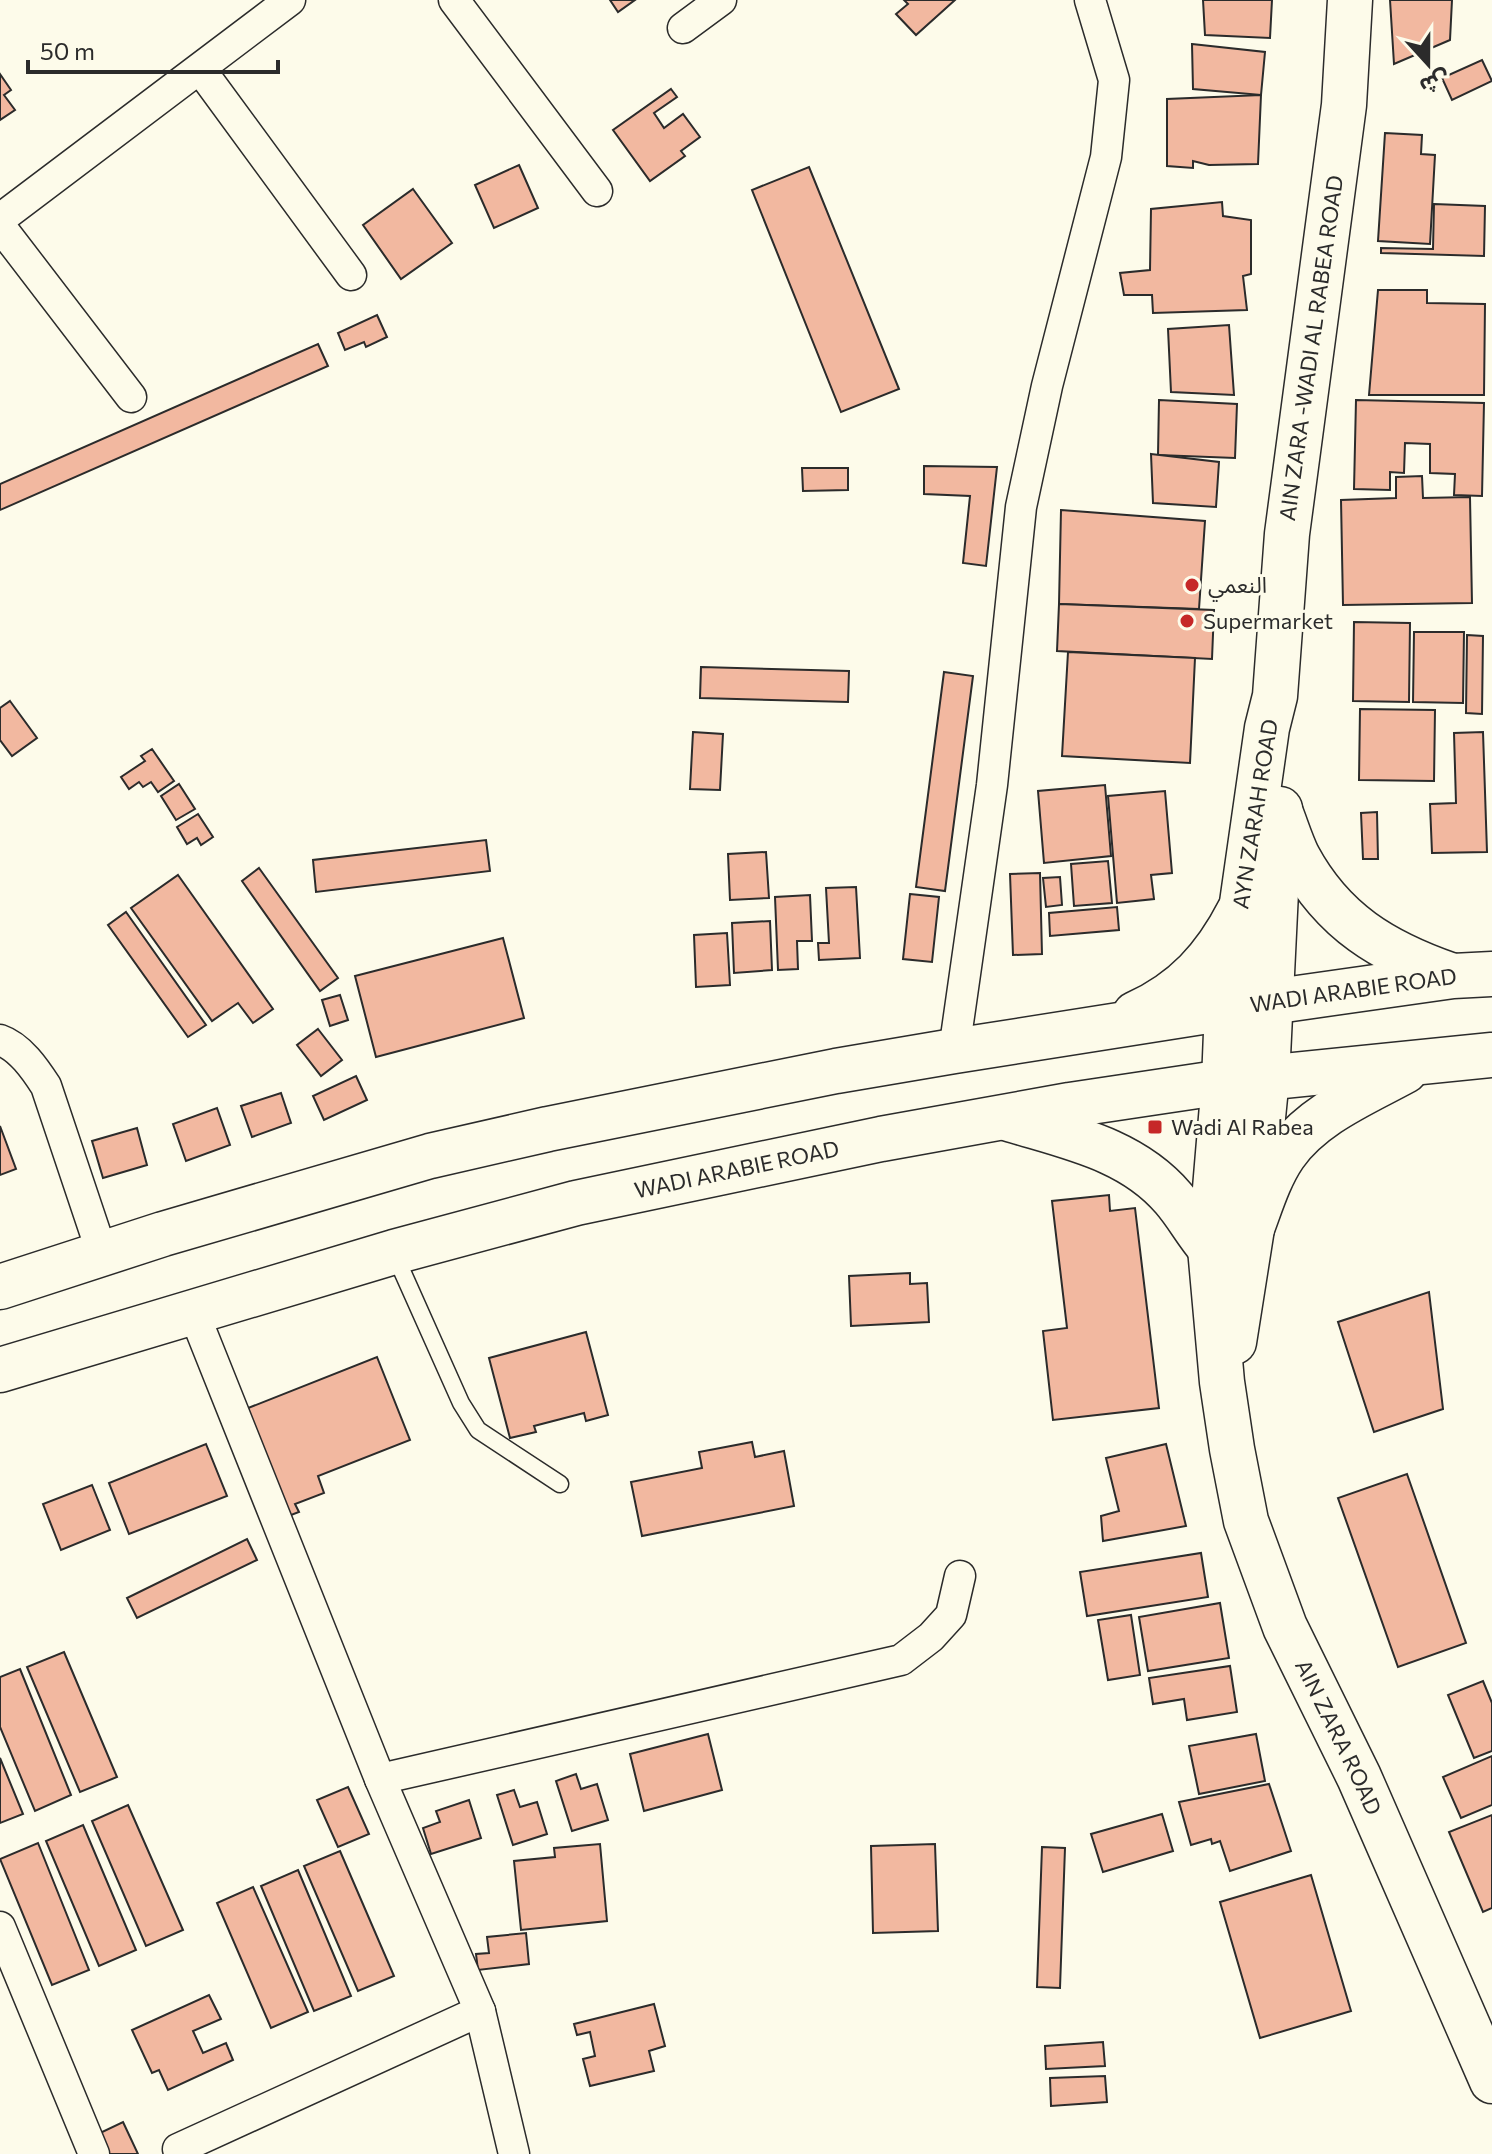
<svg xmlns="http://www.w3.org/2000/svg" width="1492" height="2154" viewBox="0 0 1492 2154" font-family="Commissioner,'Noto Sans Arabic',sans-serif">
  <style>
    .building { fill: #f2b8a0; stroke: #2b2b2b; stroke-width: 2 }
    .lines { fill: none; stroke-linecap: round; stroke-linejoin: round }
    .service-casing { stroke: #2b2b2b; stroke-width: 19 }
    .minor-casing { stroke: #2b2b2b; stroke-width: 33 }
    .primary-casing { stroke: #2b2b2b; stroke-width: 47 }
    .trunk-casing { stroke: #2b2b2b; stroke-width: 47 }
    .service { stroke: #fdfbea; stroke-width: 16 }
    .minor { stroke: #fdfbea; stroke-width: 30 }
    .primary { stroke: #fdfbea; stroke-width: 44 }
    .trunk { stroke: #fdfbea; stroke-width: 44 }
    .poi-dot { fill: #c62828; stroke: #fdfbea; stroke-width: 3 }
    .labels { text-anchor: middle; stroke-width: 6; stroke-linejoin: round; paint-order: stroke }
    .street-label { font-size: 22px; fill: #2b2b2b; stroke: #fdfbea }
    .poi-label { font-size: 22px; fill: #2b2b2b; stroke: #fdfbea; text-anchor: start }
  </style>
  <rect width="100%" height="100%" fill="#fdfbea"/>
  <g class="building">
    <path d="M610 0H635L618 12Z"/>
    <path d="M904 0H955L916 35 896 14 908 4Z"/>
    <path d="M1203 0H1272L1270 38 1205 35Z"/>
    <path d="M1390 0H1452L1450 40 1394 64Z"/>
    <path d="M1192 44 1265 52 1261 95 1193 89Z"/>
    <path d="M1482 60 1492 81 1452 100 1442 78Z"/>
    <path d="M0 74 11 90 4 95 15 110 0 120Z"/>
    <path d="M671 89 677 97 654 113 664 128 683 114 700 137 681 151 685 156 650 181 613 130Z"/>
    <path d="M1261 95 1258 164 1209 165 1193 161V168L1167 166V99Z"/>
    <path d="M1385 133 1422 135 1421 154 1435 155 1430 244 1378 241Z"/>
    <path d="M519 165 538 208 494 228 475 185Z"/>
    <path d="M809 167 899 389 841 412 752 190Z"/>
    <path d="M413 189 452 243 401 279 363 225Z"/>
    <path d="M1222 202 1223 216 1251 220V274L1243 276 1247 310 1153 313 1152 295H1124L1120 273 1150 270 1151 209Z"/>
    <path d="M1434 204 1485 206 1484 256 1381 253V248L1433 249Z"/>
    <path d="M1378 290H1427V303L1485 304 1484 395H1369Z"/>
    <path d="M377 315 387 337 366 347 364 342 345 350 338 333Z"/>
    <path d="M1229 325 1234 395 1171 392 1168 329Z"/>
    <path d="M318 344 328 366 0 510V484Z"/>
    <path d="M1159 400 1237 404 1235 458 1158 455Z"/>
    <path d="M1356 400 1484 403 1482 496 1454 495 1455 474 1430 473V444L1405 443 1404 473 1390 472V490L1354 489Z"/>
    <path d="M1151 454 1219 462 1216 507 1153 503Z"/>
    <path d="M924 466 997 467 986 566 963 563 970 496 924 494Z"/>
    <path d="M802 468H848V490L803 491Z"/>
    <path d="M1422 476 1423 498 1470 497 1472 603 1343 605 1341 500 1396 498V477Z"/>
    <path d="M1061 510 1205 521 1199 609 1059 604Z"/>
    <path d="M1059 604 1214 610 1212 659 1057 651Z"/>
    <path d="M1354 622 1410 623 1409 702 1353 701Z"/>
    <path d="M1414 632H1464L1463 703 1413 702Z"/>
    <path d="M1467 635 1483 636 1482 714 1466 713Z"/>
    <path d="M1068 652 1195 658 1190 763 1062 756Z"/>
    <path d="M701 667 849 671 848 702 700 698Z"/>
    <path d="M944 672 973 676 945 891 916 887Z"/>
    <path d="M10 701 37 738 12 756 0 740V708Z"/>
    <path d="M1360 709 1435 710 1434 781 1359 780Z"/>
    <path d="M693 732 723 734 720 790 690 789Z"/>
    <path d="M1483 732 1487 852 1432 853 1430 804 1456 803 1454 733Z"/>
    <path d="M152 749 174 781 158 792 151 782 143 787 139 782 129 789 121 777 145 761 141 756Z"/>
    <path d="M179 784 195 809 176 820 161 796Z"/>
    <path d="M1105 785 1111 856 1044 863 1038 791Z"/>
    <path d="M1165 791 1172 873 1151 875 1154 899 1117 903 1108 796Z"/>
    <path d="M1377 812 1378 859H1363L1361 813Z"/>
    <path d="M198 814 213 837 201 845 197 838 187 844 177 827Z"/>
    <path d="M486 840 490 871 316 892 313 860Z"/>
    <path d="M766 852 769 898 730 900 728 854Z"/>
    <path d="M1108 861 1112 903 1074 906 1071 864Z"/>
    <path d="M259 868 338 978 320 991 242 881Z"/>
    <path d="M1040 873 1042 954 1013 955 1010 874Z"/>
    <path d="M178 875 273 1009 253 1023 238 1003 212 1021 131 908Z"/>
    <path d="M1060 877 1062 905 1046 907 1043 878Z"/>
    <path d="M856 887 860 958 819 960 818 943H829L826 888Z"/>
    <path d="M910 894 939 897 932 962 903 959Z"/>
    <path d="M810 895 812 941H797L798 969 778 970 775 897Z"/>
    <path d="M1117 907 1119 930 1050 936 1049 913Z"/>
    <path d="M126 912 206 1025 188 1037 108 925Z"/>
    <path d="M770 921 772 970 734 973 732 923Z"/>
    <path d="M727 933 730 985 696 987 694 935Z"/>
    <path d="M503 938 524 1018 376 1057 355 976Z"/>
    <path d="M340 995 348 1020 330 1026 322 1000Z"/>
    <path d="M318 1029 342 1060 321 1076 297 1045Z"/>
    <path d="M356 1076 367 1100 324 1120 313 1096Z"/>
    <path d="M281 1093 291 1123 252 1137 241 1106Z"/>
    <path d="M217 1108 230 1145 186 1161 173 1124Z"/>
    <path d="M0 1126 16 1169 0 1175Z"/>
    <path d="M137 1128 147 1165 103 1178 92 1141Z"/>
    <path d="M1109 1195 1110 1211 1135 1208 1159 1408 1053 1420 1043 1331 1067 1328 1052 1201Z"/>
    <path d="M910 1273V1284L927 1283 929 1322 851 1326 849 1276Z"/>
    <path d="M1429 1292 1443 1409 1374 1432 1338 1322Z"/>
    <path d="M586 1332 608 1415 586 1421 584 1413 534 1426 536 1432 510 1438 489 1358Z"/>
    <path d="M377 1357 410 1440 318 1476 324 1493 295 1504 299 1512 265 1525 223 1418Z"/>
    <path d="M752 1442 755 1457 784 1451 794 1506 642 1536 631 1482 702 1468 699 1452Z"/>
    <path d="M206 1444 227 1496 129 1534 109 1483Z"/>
    <path d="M1166 1444 1186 1526 1103 1541 1101 1516 1119 1511 1106 1458Z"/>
    <path d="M1407 1474 1466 1643 1398 1667 1338 1498Z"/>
    <path d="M92 1485 110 1530 61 1550 43 1504Z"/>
    <path d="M247 1539 257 1560 137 1618 127 1598Z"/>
    <path d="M1201 1553 1208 1597 1087 1616 1080 1572Z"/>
    <path d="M1220 1603 1229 1658 1148 1671 1139 1617Z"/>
    <path d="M1131 1615 1140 1675 1108 1680 1098 1620Z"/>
    <path d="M64 1652 117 1777 80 1792 27 1667Z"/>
    <path d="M1230 1666 1237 1712 1187 1720 1184 1699 1153 1704 1149 1678Z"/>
    <path d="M20 1669 71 1795 35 1811 0 1727V1677Z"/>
    <path d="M1483 1681 1492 1703V1751L1474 1758 1448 1695Z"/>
    <path d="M708 1734 722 1790 644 1811 630 1754Z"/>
    <path d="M1256 1734 1265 1781 1199 1794 1189 1746Z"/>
    <path d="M1492 1756V1805L1461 1818 1443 1777Z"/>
    <path d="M0 1758 23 1814 0 1823Z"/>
    <path d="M576 1774 581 1789 597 1784 608 1820 572 1831 556 1781Z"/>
    <path d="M1269 1784 1291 1851 1230 1871 1220 1841 1212 1844 1211 1839 1191 1845 1179 1802Z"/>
    <path d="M348 1787 369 1834 338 1847 317 1800Z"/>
    <path d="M514 1790 520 1807 537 1802 547 1834 513 1845 497 1795Z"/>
    <path d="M469 1800 481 1838 431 1854 423 1828 440 1822 436 1811Z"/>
    <path d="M128 1805 183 1930 146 1946 92 1821Z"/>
    <path d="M1162 1814 1173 1851 1103 1872 1091 1834Z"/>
    <path d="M1492 1815V1908L1483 1912 1449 1832Z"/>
    <path d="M83 1825 136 1950 99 1966 46 1841Z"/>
    <path d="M38 1843 89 1970 52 1985 0 1859Z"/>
    <path d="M600 1844 607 1921 521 1930 514 1861 555 1857 554 1848Z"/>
    <path d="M935 1844 938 1931 873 1933 871 1846Z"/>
    <path d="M1042 1847 1065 1848 1060 1988 1037 1987Z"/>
    <path d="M340 1851 394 1976 358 1991 304 1866Z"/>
    <path d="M298 1870 351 1996 314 2011 261 1886Z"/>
    <path d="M1311 1875 1351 2011 1260 2038 1220 1902Z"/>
    <path d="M253 1887 308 2012 271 2028 217 1903Z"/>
    <path d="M526 1933 529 1964 478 1970 476 1954 489 1953 487 1937Z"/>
    <path d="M209 1995 221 2019 193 2031 203 2053 226 2043 233 2060 168 2090 159 2070 152 2073 132 2030Z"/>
    <path d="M654 2004 665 2046 649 2051 654 2071 590 2086 583 2059 595 2056 590 2032 577 2035 574 2024Z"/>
    <path d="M1103 2042 1105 2066 1046 2069 1045 2046Z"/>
    <path d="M1105 2076 1107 2102 1051 2106 1050 2078Z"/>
    <path d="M123 2122 138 2154H109L100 2133Z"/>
  </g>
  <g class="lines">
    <defs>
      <path id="service" d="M394 1253 461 1403 478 1430 560 1484"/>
      <g id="minor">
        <path d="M454 0 597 191"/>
        <path d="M683 28 721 0"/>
        <path d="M200 69 351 275"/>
        <path d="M0 219 290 0"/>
        <path d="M0 226 131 397"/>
        <path d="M0 1040C20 1047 35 1069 46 1086L102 1253"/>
        <path d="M954 1051 992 785 1021 507 1047 386 1106 157 1114 80 1090 0"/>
        <path d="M193 1311 380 1779 480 2011 514 2154"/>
        <path d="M380 1779 901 1660 931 1637 951 1615 960 1576"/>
        <path d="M0 1927 94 2154"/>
        <path d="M178 2149 480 2011"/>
      </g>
      <g id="primary">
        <path id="s1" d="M1350 0 1344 105 1287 534 1275 696 1267 728 1227 1008 1224 1082 1210 1248 1222 1382 1232 1449 1246 1521 1285 1627 1359 1777 1492 2081"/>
        <path d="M1234 1342 1252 1228 1267 1077 1280 809"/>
      </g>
      <g id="trunk">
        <path d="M1280 811C1286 826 1291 843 1298 857 1333 922 1384 952 1450 975"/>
        <path d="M1135 1014C1184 992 1215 958 1239 911"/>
        <path d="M1009 1119C1068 1137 1131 1149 1173 1198 1187 1214 1196 1232 1210 1248"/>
        <path d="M1252 1228C1261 1204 1269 1177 1284 1155 1313 1114 1363 1094 1405 1071"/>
        <path id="s2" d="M0 1287 163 1234 430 1156 548 1129 836 1071 954 1051 1227 1008 1453 976 1492 974"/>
        <path id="s3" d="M0 1370 394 1252 576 1203 881 1139 1070 1105 1224 1082 1492 1055"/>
      </g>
    </defs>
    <use href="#service" class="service-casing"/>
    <use href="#minor" class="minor-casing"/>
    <use href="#primary" class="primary-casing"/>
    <use href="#trunk" class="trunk-casing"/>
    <use href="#service" class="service"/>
    <use href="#minor" class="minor"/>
    <use href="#primary" class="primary"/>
    <use href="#trunk" class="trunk"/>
  </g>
  <g class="poi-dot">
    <circle cx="1192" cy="585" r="8"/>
    <circle cx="1187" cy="621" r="8"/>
    <rect x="1147" y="1119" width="16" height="16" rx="4"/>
  </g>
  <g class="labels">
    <g class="street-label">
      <text transform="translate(1311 348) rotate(-82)" y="8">AIN ZARA -WADI AL RABEA ROAD</text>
      <text transform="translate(1255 814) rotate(-81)" y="8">AYN ZARAH ROAD</text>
      <text dy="8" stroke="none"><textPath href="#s2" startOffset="1388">WADI ARABIE ROAD</textPath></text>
      <text dy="8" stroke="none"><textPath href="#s3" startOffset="764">WADI ARABIE ROAD</textPath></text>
      <text dy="8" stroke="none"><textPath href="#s1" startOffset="1768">AIN ZARA ROAD</textPath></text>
    </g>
    <g class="poi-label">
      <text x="1208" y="593">النعمي</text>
      <text x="1203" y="629">Supermarket</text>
      <text x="1171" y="1135">Wadi Al Rabea</text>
    </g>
  </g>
  <g transform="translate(1428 64) rotate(159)" stroke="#fdfbea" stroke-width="6" paint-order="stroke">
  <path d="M0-6L14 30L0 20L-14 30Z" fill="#2b2b2b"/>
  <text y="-12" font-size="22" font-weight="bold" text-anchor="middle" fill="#2b2b2b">ش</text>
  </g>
  <path d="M28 60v12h250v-12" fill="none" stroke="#2b2b2b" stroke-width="4"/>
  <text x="40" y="60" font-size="24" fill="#2b2b2b" stroke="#fdfbea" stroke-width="6" paint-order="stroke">50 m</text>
</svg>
